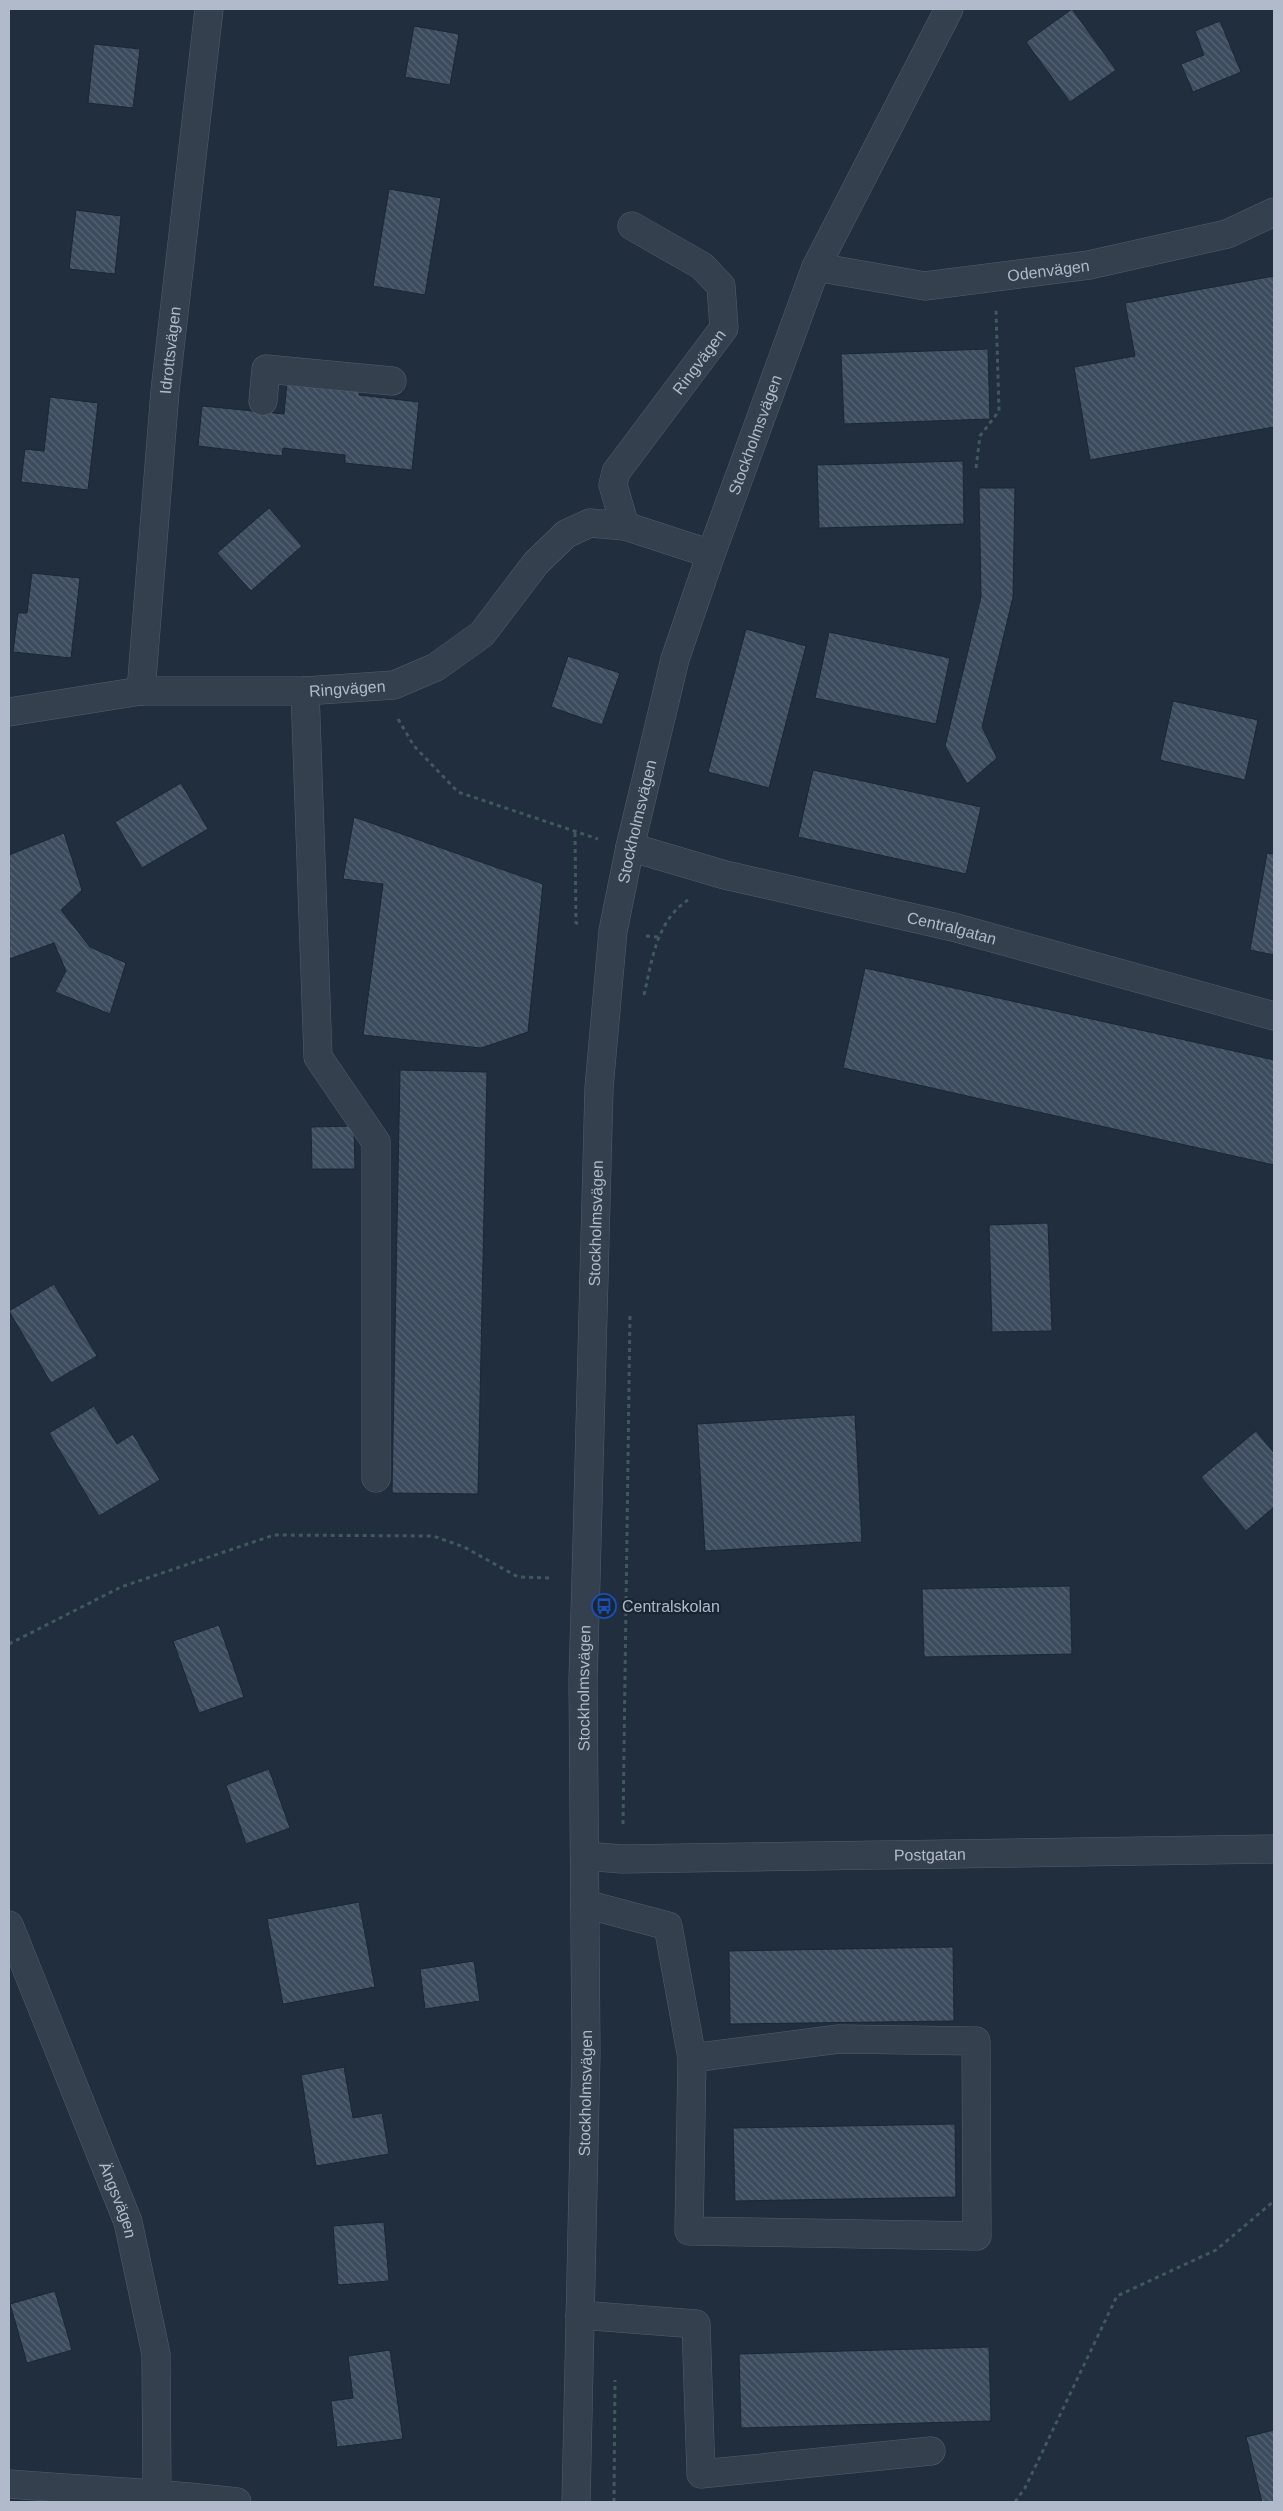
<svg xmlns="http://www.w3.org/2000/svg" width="1283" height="2511" viewBox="0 0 1283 2511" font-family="Helvetica,sans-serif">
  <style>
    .building { fill: url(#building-back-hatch); stroke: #1c2735 }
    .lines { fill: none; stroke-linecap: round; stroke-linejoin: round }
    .minor-casing { stroke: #535d6c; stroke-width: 29 }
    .path { stroke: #405a5c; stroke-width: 3; stroke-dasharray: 4 4; stroke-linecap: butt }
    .minor { stroke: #35404e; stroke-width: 28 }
    .labels { text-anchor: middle; stroke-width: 4.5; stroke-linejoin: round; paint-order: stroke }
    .street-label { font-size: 16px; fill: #b0baca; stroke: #1a2533 }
    .poi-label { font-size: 16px; fill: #b0baca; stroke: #1a2533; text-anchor: start }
  </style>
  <defs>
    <pattern id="building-back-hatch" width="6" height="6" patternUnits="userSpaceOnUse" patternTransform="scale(1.25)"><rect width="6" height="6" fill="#3c4c5e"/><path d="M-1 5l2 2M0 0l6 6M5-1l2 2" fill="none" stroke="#566474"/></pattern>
  </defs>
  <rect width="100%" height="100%" fill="#202e3e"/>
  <g class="building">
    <path d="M1072 9 1116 70 1070 102 1026 42Z"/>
    <path d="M1220 21 1241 72 1193 92 1181 64 1204 55 1195 31Z"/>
    <path d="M414 26 459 34 450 85 405 77Z"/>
    <path d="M94 44 140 49 133 108 88 103Z"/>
    <path d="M389 189 441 198 425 295 373 286Z"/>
    <path d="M76 210 121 216 115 274 69 269Z"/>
    <path d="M1274 276V427L1090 460 1074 367 1135 356 1125 303Z"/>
    <path d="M988 349 990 419 844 424 841 354Z"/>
    <path d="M287 382 360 389 359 395 419 402 412 470 345 463V455L283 448 282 456 198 446 202 406 284 414Z"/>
    <path d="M50 397 98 403 88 490 21 482 25 449 44 451Z"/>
    <path d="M963 461 964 524 819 528 817 465Z"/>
    <path d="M979 488H1015L1013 597 982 727 997 758 967 784 945 746 981 597Z"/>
    <path d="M269 508 302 546 251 591 217 553Z"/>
    <path d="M32 573 80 578 71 658 13 652 18 613H27Z"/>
    <path d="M746 629 806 646 769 788 708 772Z"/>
    <path d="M829 632 950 658 936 724 815 698Z"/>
    <path d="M568 656 620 673 602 725 551 707Z"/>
    <path d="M1173 701 1258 720 1245 780 1160 760Z"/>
    <path d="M813 770 981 807 966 874 798 837Z"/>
    <path d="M181 783 208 829 142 868 115 822Z"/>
    <path d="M354 817 543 884 528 1032 481 1048 363 1035 383 884 343 879Z"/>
    <path d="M64 833 82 890 61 910 90 947 126 963 110 1014 55 992 66 971 54 943 9 959V855Z"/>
    <path d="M1267 853 1274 854V955L1250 950Z"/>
    <path d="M865 968 1274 1060V1165L843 1068Z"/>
    <path d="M400 1070 487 1072 478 1494 392 1493Z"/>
    <path d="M354 1126 355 1169H312L311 1127Z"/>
    <path d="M1048 1223 1052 1331 992 1332 989 1225Z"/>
    <path d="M54 1284 97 1356 51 1383 9 1311Z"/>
    <path d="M94 1406 117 1444 133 1434 160 1480 99 1516 49 1433Z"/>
    <path d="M855 1415 862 1542 705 1551 697 1424Z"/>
    <path d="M1256 1431 1274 1453V1507L1246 1531 1201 1477Z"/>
    <path d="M1070 1586 1072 1654 924 1657 922 1589Z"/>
    <path d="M219 1625 244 1697 199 1713 173 1641Z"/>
    <path d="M269 1769 290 1828 246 1844 226 1785Z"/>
    <path d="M359 1902 375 1987 283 2004 267 1919Z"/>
    <path d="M953 1947 954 2021 730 2024 729 1951Z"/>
    <path d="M474 1961 480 2001 425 2009 420 1969Z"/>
    <path d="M344 2067 353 2118 382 2113 389 2154 316 2166 301 2075Z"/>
    <path d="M955 2124 956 2197 735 2201 733 2128Z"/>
    <path d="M384 2222 389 2281 338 2285 333 2226Z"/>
    <path d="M55 2291 72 2350 27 2363 10 2304Z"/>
    <path d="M989 2347 991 2421 741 2428 739 2354Z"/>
    <path d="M390 2350 403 2439 337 2447 331 2401 353 2398 348 2356Z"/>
    <path d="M1274 2430V2502H1262L1246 2437Z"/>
  </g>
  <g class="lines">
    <defs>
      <g id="minor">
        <path id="s1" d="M816 267 925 286 1089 265 1227 234 1274 212"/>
        <path d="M263 401 266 369 392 381"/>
        <path id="s2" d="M625 526 613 485 616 472 724 328 721 286 702 266 632 226"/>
        <path id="s3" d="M141 691 165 391 209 9"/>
        <path d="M305 691 318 1057 376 1142V1478"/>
        <path id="s4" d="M9 712 141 691H305L394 685 436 667 482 634 536 563 566 534 590 523 625 526 711 554"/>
        <path id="s5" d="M630 847 725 875 953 927 1274 1016"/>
        <path id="s6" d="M585 1856 622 1859 1274 1849"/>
        <path d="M585 1904 668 1926 692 2058 839 2039 976 2041 977 2236 689 2231 692 2058"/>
        <path id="s7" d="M9 1925 128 2222 156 2354 157 2493"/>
        <path d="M580 2315 696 2324 701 2474 931 2451"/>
        <path d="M9 2484C85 2490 161 2493 237 2502"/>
        <path id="s8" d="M576 2502 586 2053 583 1680 586 1579 599 1088 613 931 630 847 675 659 711 554 816 267 949 9"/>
      </g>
    </defs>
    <use href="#minor" class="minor-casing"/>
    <g class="path">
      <path d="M976 468 980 436 999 411 996 310"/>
      <path d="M398 719 414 746 458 792 598 839"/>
      <path d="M575 833 576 923 581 924"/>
      <path d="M646 936 658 937"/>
      <path d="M644 995C652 961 656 921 688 900"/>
      <path d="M9 1644 121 1587 274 1535 433 1536 464 1547 518 1577 553 1578"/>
      <path d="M623 1824 630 1313"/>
      <path d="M614 2502 615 2380"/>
      <path d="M1015 2502 1025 2488 1117 2296 1216 2250 1274 2201"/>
    </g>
    <use href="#minor" class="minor"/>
  </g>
  <defs>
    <symbol id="bus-ring" viewBox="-11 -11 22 22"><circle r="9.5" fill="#1a2533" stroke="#1a4fb4" stroke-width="1.5"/><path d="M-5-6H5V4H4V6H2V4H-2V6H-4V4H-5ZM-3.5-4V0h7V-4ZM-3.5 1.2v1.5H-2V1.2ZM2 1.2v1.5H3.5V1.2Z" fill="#1a4fb4"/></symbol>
  </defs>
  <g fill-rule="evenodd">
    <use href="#bus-ring" x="590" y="1592" width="28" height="28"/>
  </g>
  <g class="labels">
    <g class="street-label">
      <text dy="6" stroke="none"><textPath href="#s1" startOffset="235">Odenvägen</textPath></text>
      <text dy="6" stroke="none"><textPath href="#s3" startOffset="342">Idrottsvägen</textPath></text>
      <text dy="6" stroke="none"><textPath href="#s2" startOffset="194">Ringvägen</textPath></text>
      <text dy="6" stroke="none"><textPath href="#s8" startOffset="2089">Stockholmsvägen</textPath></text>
      <text dy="6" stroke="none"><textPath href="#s4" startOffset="340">Ringvägen</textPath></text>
      <text dy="6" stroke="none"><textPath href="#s8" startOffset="1684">Stockholmsvägen</textPath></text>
      <text dy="6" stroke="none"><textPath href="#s5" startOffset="332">Centralgatan</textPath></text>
      <text dy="6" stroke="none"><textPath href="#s8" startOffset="1279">Stockholmsvägen</textPath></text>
      <text dy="6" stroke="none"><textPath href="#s8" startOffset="814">Stockholmsvägen</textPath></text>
      <text dy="6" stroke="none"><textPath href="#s6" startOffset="345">Postgatan</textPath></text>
      <text dy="6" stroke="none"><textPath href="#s8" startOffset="409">Stockholmsvägen</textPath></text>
      <text dy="6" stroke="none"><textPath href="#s7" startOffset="296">Ängsvägen</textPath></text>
    </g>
    <g class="poi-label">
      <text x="622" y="1612">Centralskolan</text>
    </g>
  </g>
  <rect width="1283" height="2511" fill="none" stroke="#b0baca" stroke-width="20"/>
</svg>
